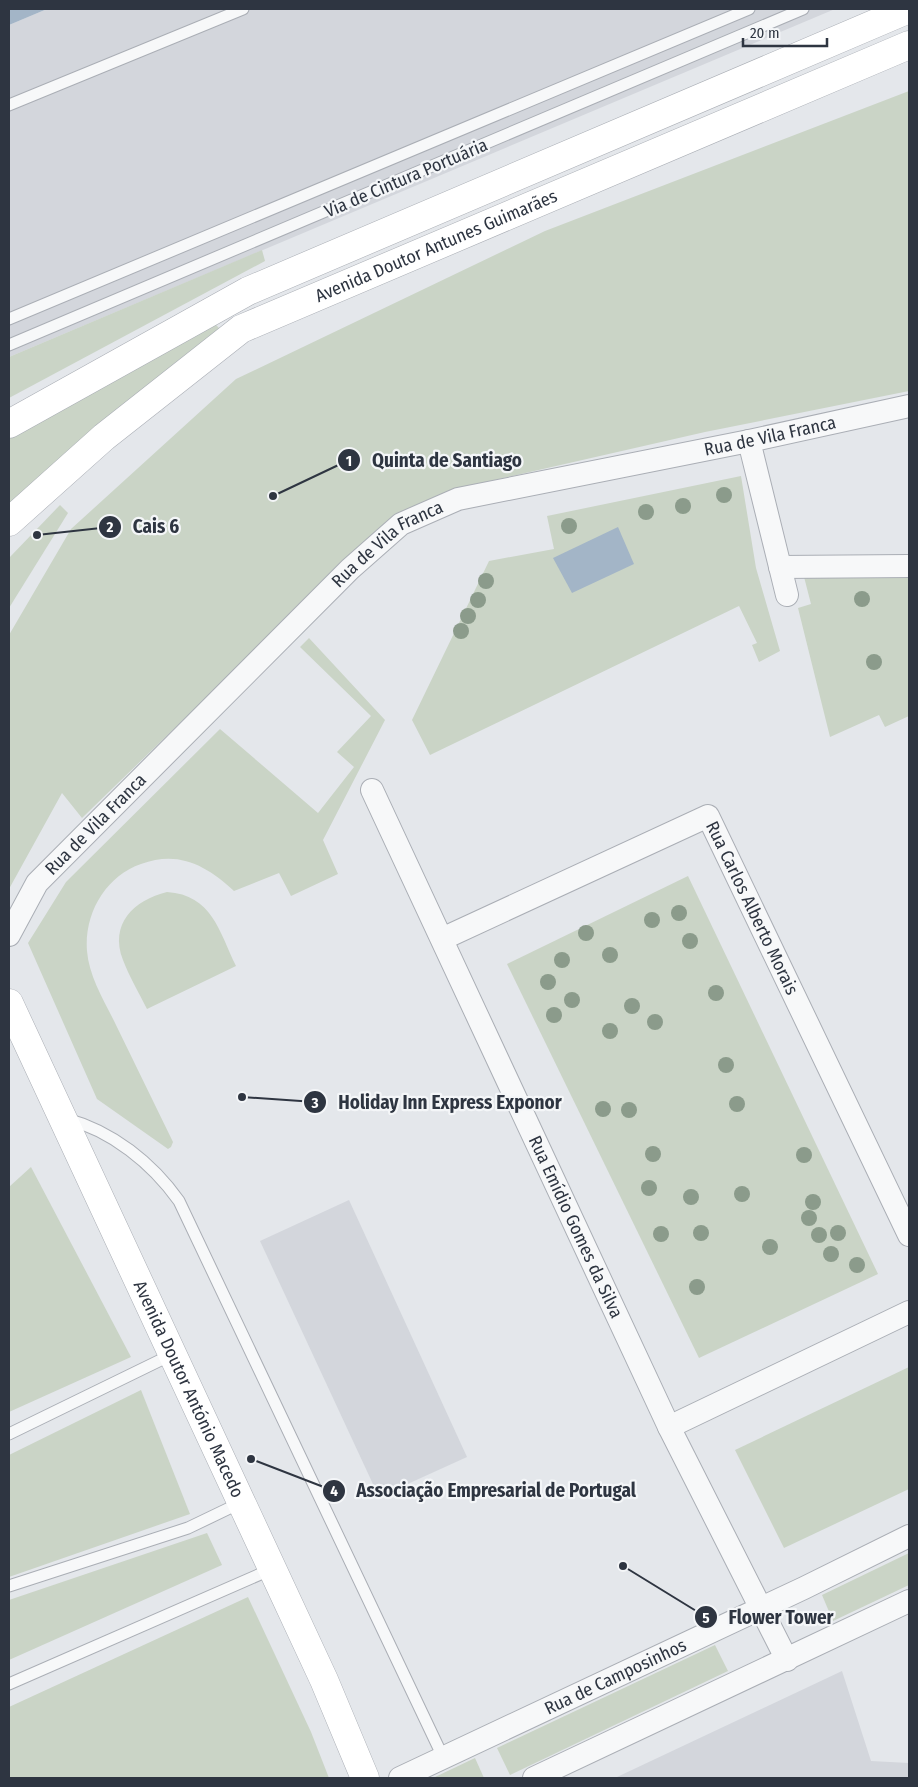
<svg xmlns="http://www.w3.org/2000/svg" width="918" height="1787" viewBox="0 0 918 1787" font-family="'Fira Sans Condensed',sans-serif">
  <style>
    .built { fill: #d3d6dc }
    .green { fill: #cad4c6 }
    .water { fill: #a3b5c7 }
    .lines { fill: none; stroke-linecap: round; stroke-linejoin: round }
    .lane-casing { stroke: #aaaeb5; stroke-width: 13 }
    .street-casing { stroke: #aaaeb5; stroke-width: 24 }
    .secondary-casing { stroke: #aaaeb5; stroke-width: 29 }
    .lane { stroke: #f7f8f9; stroke-width: 11 }
    .street { stroke: #f7f8f9; stroke-width: 22 }
    .secondary { stroke: #fff; stroke-width: 28 }
    .tree { fill: #8b9b8b }
    .labels { text-anchor: middle; stroke-width: 4.5; stroke-linejoin: round; paint-order: stroke }
    .street-label { font-size: 18px; fill: #2e3541; stroke: #f4f6f8 }
    .leader { fill: none; stroke: #2e3541; stroke-width: 2 }
    .callout-dot { fill: #2e3541; stroke: #f4f6f8; stroke-width: 2 }
    .mark-label { font-size: 15px; text-anchor: middle; font-weight: bold; fill: #fff }
    .callout-label { font-size: 19px; text-anchor: middle; font-weight: bold; fill: #2e3541; stroke: #f4f6f8; stroke-width: 4.5; stroke-linejoin: round; paint-order: stroke }
  </style>
  <rect width="100%" height="100%" fill="#e4e7eb"/>
  <g class="built">
    <path d="M47 9H835L9 357V25Z"/>
    <path d="M349 1200 467 1457 379 1497 260 1241Z"/>
    <path d="M842 1671 871 1761 909 1763V1778L617 1777Z"/>
  </g>
  <g class="green">
    <path d="M909 91V391L705 432 455 489 386 523 82 818 62 793 9 889V635L71 529 236 379 545 231Z"/>
    <path d="M262 250 265 261 9 398V357Z"/>
    <path d="M206 314 229 339 9 522V424Z"/>
    <path d="M741 476 756 568 780 651 759 662 752 645 757 643 739 606 430 755 412 720 489 561 554 549 547 516Z"/>
    <path d="M60 505 68 513 9 608V558Z"/>
    <path d="M803 573 909 574V716L885 727 879 715 830 737 798 608 811 604Z"/>
    <path d="M309 638 385 720 323 840 338 874 291 896 279 873 234 891C207 866 179 850 141 864 106 876 84 913 87 951 89 977 105 1002 116 1025 135 1064 154 1103 173 1142L171 1147 168 1149 97 1099 28 943 66 882 220 729 318 813 354 767 337 752 371 716 300 647Z"/>
    <path d="M688 876 878 1274 699 1358 507 964Z"/>
    <path d="M167 892C212 895 219 931 236 966L147 1009C139 993 129 976 123 960 109 924 134 900 167 892Z"/>
    <path d="M31 1167 131 1357 9 1412V1187Z"/>
    <path d="M909 1367V1489L784 1548 735 1450Z"/>
    <path d="M141 1390 190 1514 9 1577V1455Z"/>
    <path d="M207 1533 222 1565 9 1660V1600Z"/>
    <path d="M909 1553V1585L833 1621 822 1595Z"/>
    <path d="M248 1597 311 1732 329 1778H9V1707Z"/>
    <path d="M715 1645 728 1671 510 1775 497 1748Z"/>
    <path d="M475 1758 484 1778H433Z"/>
  </g>
  <g class="water">
    <path d="M9 9H47L9 25Z"/>
    <path d="M618 527 634 564 572 593 553 558Z"/>
  </g>
  <g class="lines">
    <defs>
      <g id="lane">
        <path d="M9 105 243 9"/>
        <path d="M9 319 749 9"/>
        <path d="M9 345 803 9"/>
        <path d="M67 1119C112 1131 152 1163 179 1201L443 1757"/>
        <path d="M9 1434 171 1355"/>
        <path d="M9 1586 188 1528 240 1503"/>
        <path d="M9 1684 272 1569"/>
      </g>
      <g id="street">
        <path d="M749 441 787 595"/>
        <path d="M780 567 909 566"/>
        <path id="s1" d="M372 790 669 1427 787 1660"/>
        <path id="s2" d="M9 935 37 883 350 569 401 524 458 499 749 441 909 406"/>
        <path id="s3" d="M442 939 708 816 909 1235"/>
        <path d="M669 1427 909 1312"/>
        <path id="s4" d="M400 1778 804 1588 909 1536"/>
        <path d="M534 1778 909 1601"/>
      </g>
      <g id="secondary">
        <path d="M9 424 248 291 909 9"/>
        <path id="s5" d="M9 522 104 437 241 329 909 45"/>
        <path id="s6" d="M9 1003 324 1680 365 1778"/>
      </g>
    </defs>
    <use href="#lane" class="lane-casing"/>
    <use href="#street" class="street-casing"/>
    <use href="#secondary" class="secondary-casing"/>
    <use href="#lane" class="lane"/>
    <use href="#street" class="street"/>
    <use href="#secondary" class="secondary"/>
  </g>
  <g class="tree">
    <circle cx="724" cy="495" r="8"/>
    <circle cx="683" cy="506" r="8"/>
    <circle cx="646" cy="512" r="8"/>
    <circle cx="569" cy="526" r="8"/>
    <circle cx="486" cy="581" r="8"/>
    <circle cx="862" cy="599" r="8"/>
    <circle cx="478" cy="600" r="8"/>
    <circle cx="468" cy="616" r="8"/>
    <circle cx="461" cy="631" r="8"/>
    <circle cx="874" cy="662" r="8"/>
    <circle cx="679" cy="913" r="8"/>
    <circle cx="652" cy="920" r="8"/>
    <circle cx="586" cy="933" r="8"/>
    <circle cx="690" cy="941" r="8"/>
    <circle cx="610" cy="955" r="8"/>
    <circle cx="562" cy="960" r="8"/>
    <circle cx="548" cy="982" r="8"/>
    <circle cx="716" cy="993" r="8"/>
    <circle cx="572" cy="1000" r="8"/>
    <circle cx="632" cy="1006" r="8"/>
    <circle cx="554" cy="1015" r="8"/>
    <circle cx="655" cy="1022" r="8"/>
    <circle cx="610" cy="1031" r="8"/>
    <circle cx="726" cy="1065" r="8"/>
    <circle cx="737" cy="1104" r="8"/>
    <circle cx="603" cy="1109" r="8"/>
    <circle cx="629" cy="1110" r="8"/>
    <circle cx="653" cy="1154" r="8"/>
    <circle cx="804" cy="1155" r="8"/>
    <circle cx="649" cy="1188" r="8"/>
    <circle cx="742" cy="1194" r="8"/>
    <circle cx="691" cy="1197" r="8"/>
    <circle cx="813" cy="1202" r="8"/>
    <circle cx="809" cy="1218" r="8"/>
    <circle cx="701" cy="1233" r="8"/>
    <circle cx="838" cy="1233" r="8"/>
    <circle cx="661" cy="1234" r="8"/>
    <circle cx="819" cy="1235" r="8"/>
    <circle cx="770" cy="1247" r="8"/>
    <circle cx="831" cy="1254" r="8"/>
    <circle cx="857" cy="1265" r="8"/>
    <circle cx="697" cy="1287" r="8"/>
  </g>
  <g class="labels">
    <g class="street-label">
      <text transform="translate(406 178) rotate(-23)" y="6">Via de Cintura Portuária</text>
      <text dy="6" stroke="none"><textPath href="#s5" startOffset="514">Avenida Doutor Antunes Guimarães</textPath></text>
      <text dy="6" stroke="none"><textPath href="#s2" startOffset="951">Rua de Vila Franca</textPath></text>
      <text dy="6" stroke="none"><textPath href="#s2" startOffset="548">Rua de Vila Franca</textPath></text>
      <text dy="6" stroke="none"><textPath href="#s2" startOffset="142">Rua de Vila Franca</textPath></text>
      <text dy="6" stroke="none"><textPath href="#s3" startOffset="395">Rua Carlos Alberto Morais</textPath></text>
      <text dy="6" stroke="none"><textPath href="#s1" startOffset="482">Rua Emídio Gomes da Silva</textPath></text>
      <text dy="6" stroke="none"><textPath href="#s6" startOffset="426">Avenida Doutor António Macedo</textPath></text>
      <text dy="6" stroke="none"><textPath href="#s4" startOffset="238">Rua de Camposinhos</textPath></text>
    </g>
  </g>
  <path class="leader" d="M273 496L349 460M37 535L110 527M242 1097L315 1102M251 1459L334 1491M623 1566L706 1617"/>
  <g class="callout-dot">
    <circle cx="273" cy="496" r="5"/>
    <circle cx="37" cy="535" r="5"/>
    <circle cx="242" cy="1097" r="5"/>
    <circle cx="251" cy="1459" r="5"/>
    <circle cx="623" cy="1566" r="5"/>
    <circle cx="349" cy="460" r="12"/>
    <circle cx="110" cy="527" r="12"/>
    <circle cx="315" cy="1102" r="12"/>
    <circle cx="334" cy="1491" r="12"/>
    <circle cx="706" cy="1617" r="12"/>
  </g>
  <g class="mark-label">
    <text x="349" y="466">1</text>
    <text x="110" y="532">2</text>
    <text x="315" y="1108">3</text>
    <text x="334" y="1496">4</text>
    <text x="706" y="1623">5</text>
  </g>
  <g class="callout-label">
    <text x="447" y="467">Quinta de Santiago</text>
    <text x="156" y="533">Cais 6</text>
    <text x="450" y="1109">Holiday Inn Express Exponor</text>
    <text x="496" y="1497">Associação Empresarial de Portugal</text>
    <text x="781" y="1624">Flower Tower</text>
  </g>
  <rect width="918" height="1787" fill="none" stroke="#2e3541" stroke-width="20"/>
  <path d="M743 38v8h84v-8" fill="none" stroke="#2e3541" stroke-width="2.5"/>
  <text x="750" y="38" font-size="15" fill="#2e3541" stroke="#f4f6f8" stroke-width="4" paint-order="stroke">20 m</text>
</svg>
